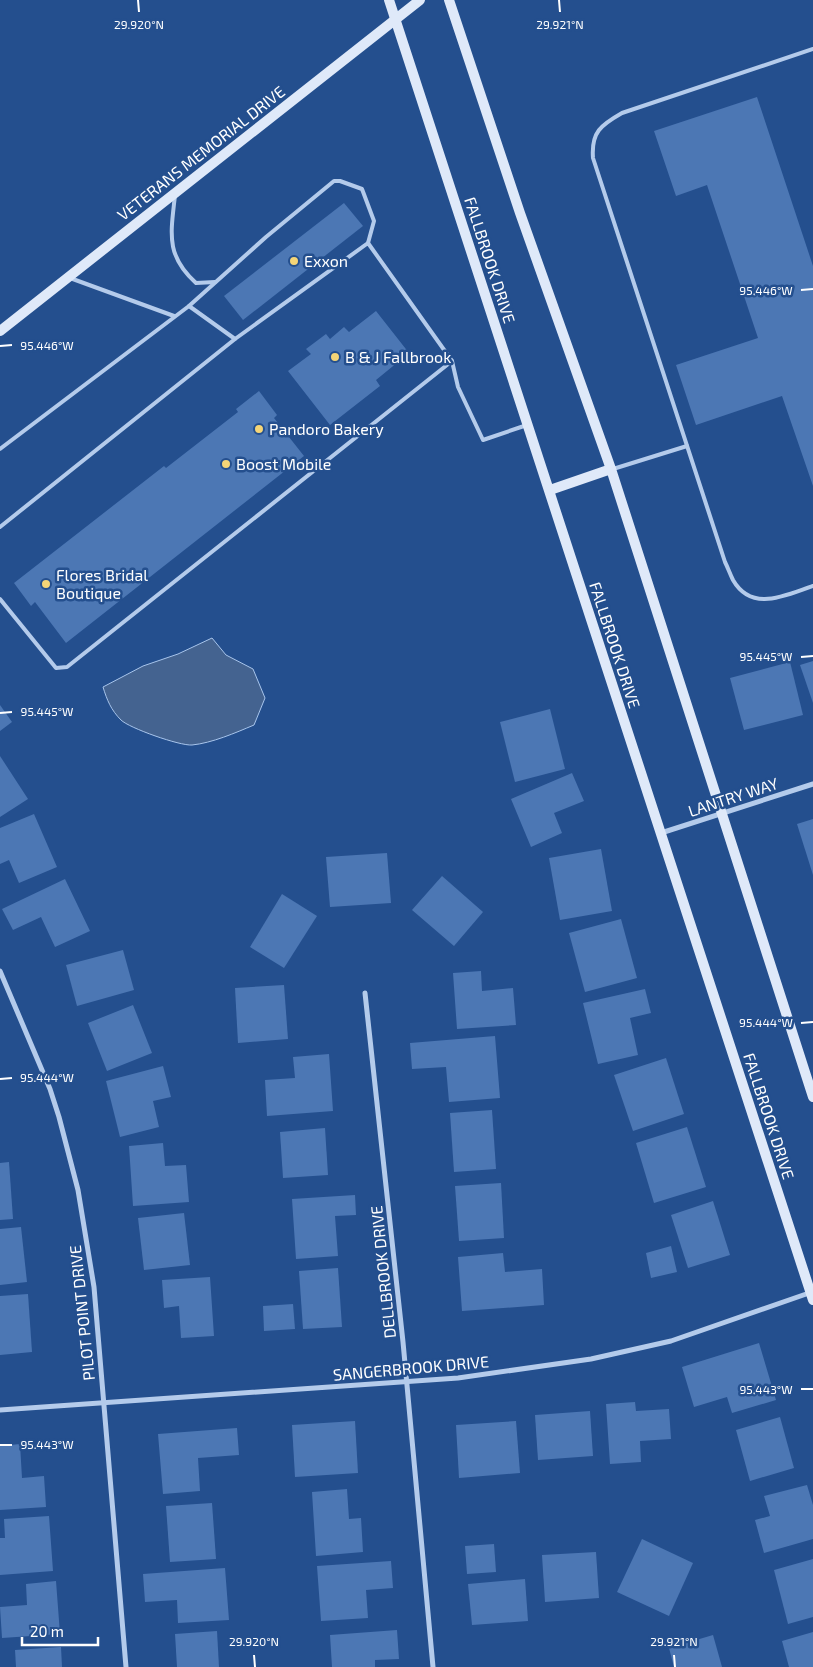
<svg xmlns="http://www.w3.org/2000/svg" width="813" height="1667" viewBox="0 0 813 1667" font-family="'Exo 2',sans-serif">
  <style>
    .water { fill: #446390; stroke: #a8c5ec }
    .building { fill: #4c77b4 }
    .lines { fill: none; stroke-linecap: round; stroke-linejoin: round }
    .service { stroke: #b4cbeb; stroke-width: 4 }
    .minor { stroke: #b4cbeb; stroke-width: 5 }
    .secondary { stroke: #dfe9f9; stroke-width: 10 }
    .ticks { fill: none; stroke: #fff; stroke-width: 2 }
    .poi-dot { fill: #f5d577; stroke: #244f8e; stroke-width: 2 }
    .labels { text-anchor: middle; stroke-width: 5; stroke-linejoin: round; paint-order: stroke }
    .street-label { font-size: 16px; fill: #fff; stroke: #244f8e }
    .poi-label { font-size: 16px; fill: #fff; stroke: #244f8e; text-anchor: start }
    .ticks-label { font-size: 12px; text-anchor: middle; fill: #fff; stroke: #244f8e; stroke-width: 5; stroke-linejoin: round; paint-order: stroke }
  </style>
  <rect width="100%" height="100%" fill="#244f8e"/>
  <path class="water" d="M212 638 226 655 253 669 265 698 254 725C235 733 212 743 192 745 180 746 129 728 121 720 111 710 107 700 103 687L143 666 178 654Z"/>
  <g class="building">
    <path d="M757 97 813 266V486L782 396 696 425 676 365 758 338 707 185 676 196 654 131Z"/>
    <path d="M344 203 363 226 243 320 224 296Z"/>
    <path d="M376 311 409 353 376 380 380 386 330 425 288 371 311 354 306 349 326 334 330 339 344 327 349 332Z"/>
    <path d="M259 391 277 415 274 418 304 456 66 643 35 602 31 606 14 583 164 466 166 468 238 412 236 409Z"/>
    <path d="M813 661V703L800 665Z"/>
    <path d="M790 662 803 715 744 730 730 678Z"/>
    <path d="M0 705 12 722 0 731Z"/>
    <path d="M550 709 565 769 515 782 500 722Z"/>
    <path d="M0 756 28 799 0 817Z"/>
    <path d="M572 773 584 801 554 813 562 833 531 847 511 799Z"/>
    <path d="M34 814 57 867 19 883 9 860 0 864V828Z"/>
    <path d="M813 819V875L797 824Z"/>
    <path d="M601 849 612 911 560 920 549 858Z"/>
    <path d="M387 853 391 903 330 907 326 857Z"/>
    <path d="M442 876 483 912 454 946 412 910Z"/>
    <path d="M65 879 90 931 55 947 41 917 13 930 2 909Z"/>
    <path d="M282 894 317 916 284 968 250 947Z"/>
    <path d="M621 919 637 978 585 992 569 933Z"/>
    <path d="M123 950 134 990 77 1006 66 965Z"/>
    <path d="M481 971 482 991 513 988 516 1025 457 1029 453 973Z"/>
    <path d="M284 985 288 1039 238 1043 235 988Z"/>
    <path d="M645 989 651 1013 630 1018 638 1055 598 1064 583 1003Z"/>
    <path d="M133 1005 152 1053 107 1071 88 1023Z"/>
    <path d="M495 1036 500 1098 449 1102 446 1067 412 1069 410 1043Z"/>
    <path d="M329 1054 333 1111 267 1116 265 1080 295 1078 293 1057Z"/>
    <path d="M666 1058 684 1114 633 1131 614 1075Z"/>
    <path d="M163 1066 171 1097 153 1101 159 1127 120 1137 106 1081Z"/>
    <path d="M492 1110 496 1169 454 1172 450 1113Z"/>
    <path d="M687 1127 706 1187 654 1203 636 1143Z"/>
    <path d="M325 1128 328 1175 283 1178 280 1132Z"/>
    <path d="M163 1143 165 1166 186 1165 189 1202 133 1206 129 1146Z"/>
    <path d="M9 1162 13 1219 0 1220V1163Z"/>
    <path d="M501 1183 504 1238 459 1241 455 1186Z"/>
    <path d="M355 1195 356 1215 335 1216 338 1256 296 1259 292 1199Z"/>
    <path d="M713 1201 730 1255 688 1268 671 1215Z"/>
    <path d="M184 1213 190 1265 144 1270 138 1218Z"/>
    <path d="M21 1227 27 1282 0 1285V1229Z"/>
    <path d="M671 1246 677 1272 651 1278 646 1253Z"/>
    <path d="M503 1253 505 1272 542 1269 544 1305 462 1311 458 1257Z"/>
    <path d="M338 1268 342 1327 303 1329 299 1271Z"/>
    <path d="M210 1277 214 1336 181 1338 179 1306 164 1308 162 1280Z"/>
    <path d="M28 1294 32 1352 0 1355V1296Z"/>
    <path d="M293 1304 295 1329 264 1331 263 1306Z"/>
    <path d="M759 1343 776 1400 732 1413 727 1397 694 1407 682 1367Z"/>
    <path d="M635 1402 636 1411 669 1409 671 1439 640 1441 641 1462 610 1464 606 1404Z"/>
    <path d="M590 1411 593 1456 538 1460 535 1415Z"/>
    <path d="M780 1417 794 1468 750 1481 736 1430Z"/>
    <path d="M355 1421 358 1473 295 1477 292 1425Z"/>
    <path d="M516 1421 520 1473 459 1478 456 1425Z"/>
    <path d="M237 1428 239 1455 198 1458 200 1491 163 1494 158 1434Z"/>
    <path d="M20 1444 22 1478 44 1476 46 1507 0 1510V1446Z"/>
    <path d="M807 1485 813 1505V1539L764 1553 755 1520 770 1516 764 1496Z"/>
    <path d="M347 1489 349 1519 361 1518 363 1552 316 1556 312 1492Z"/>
    <path d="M212 1503 216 1559 170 1562 166 1506Z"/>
    <path d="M49 1516 53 1571 0 1575V1538H5L4 1519Z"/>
    <path d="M642 1539 693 1563 669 1616 617 1592Z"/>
    <path d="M494 1544 496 1572 467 1574 465 1546Z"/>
    <path d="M596 1552 599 1598 545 1602 542 1555Z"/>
    <path d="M813 1559V1617L788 1624 774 1570Z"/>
    <path d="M391 1561 393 1588 366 1590 368 1618 321 1621 317 1566Z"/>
    <path d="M225 1568 229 1620 178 1623 177 1600 145 1602 143 1574Z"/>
    <path d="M525 1579 528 1621 472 1625 468 1584Z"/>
    <path d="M56 1581 60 1634 2 1638 0 1607 27 1605 26 1584Z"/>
    <path d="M397 1630 399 1659 375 1660V1667H332L330 1635Z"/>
    <path d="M217 1631 219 1667H177L175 1634Z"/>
    <path d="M813 1632V1667H789L782 1641Z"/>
    <path d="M713 1635 722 1667H674L669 1648Z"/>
    <path d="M61 1647 62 1667H16L15 1650Z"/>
  </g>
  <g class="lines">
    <g class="service">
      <path d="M813 49 622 113C601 125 591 132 593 158L725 562C728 568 730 574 733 580 752 613 786 595 813 586"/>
      <path d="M175 195C171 233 165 255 196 283L215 282"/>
      <path d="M70 278 174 316"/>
      <path d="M189 306 235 339 368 243 452 361 458 387 483 440 527 425"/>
      <path d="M0 449 189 306 266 237 334 181H340L362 189 374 221 368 243"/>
      <path d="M613 469 687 446"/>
      <path d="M0 527 235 339"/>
      <path d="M0 599 56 668 67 667 452 361"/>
    </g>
    <g class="minor">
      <path d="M661 833 813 784"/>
      <path d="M0 971 50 1089 59 1117 78 1190 94 1287 126 1667"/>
      <path d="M365 993 403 1342 433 1667"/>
      <path d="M0 1410 458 1378 591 1359 671 1341 812 1292"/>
    </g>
    <g class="secondary">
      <path d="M389 0 813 1300"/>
      <path d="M449 0 520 213 611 469 813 1097"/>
      <path d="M0 331 420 0"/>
      <path d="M550 490 611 469"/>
    </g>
  </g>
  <path class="ticks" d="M138 0 139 12M559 0 560 12M801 290 813 289M0 346 12 345M801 657 813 656M0 713 12 712M801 1023 813 1022M0 1079 12 1078M801 1389H813M0 1445H12M254 1655 255 1667M674 1655 675 1667"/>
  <g class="poi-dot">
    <circle cx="294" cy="261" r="5"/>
    <circle cx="335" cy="357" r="5"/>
    <circle cx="259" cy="429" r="5"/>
    <circle cx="226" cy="464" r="5"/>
    <circle cx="46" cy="584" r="5"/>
  </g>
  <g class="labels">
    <g class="street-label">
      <text transform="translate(201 153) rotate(-38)" y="6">VETERANS MEMORIAL DRIVE</text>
      <text transform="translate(490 260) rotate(72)" y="6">FALLBROOK DRIVE</text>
      <text transform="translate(615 645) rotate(72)" y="6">FALLBROOK DRIVE</text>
      <text transform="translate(733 797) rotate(-18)" y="6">LANTRY WAY</text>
      <text transform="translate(769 1116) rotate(72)" y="6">FALLBROOK DRIVE</text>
      <text transform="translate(383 1272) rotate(-96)" y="6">DELLBROOK DRIVE</text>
      <text transform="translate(82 1313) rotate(-96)" y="6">PILOT POINT DRIVE</text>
      <text transform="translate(411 1368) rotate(-5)" y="6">SANGERBROOK DRIVE</text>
    </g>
    <g class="poi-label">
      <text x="304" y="267">Exxon</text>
      <text x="345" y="363">B &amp; J Fallbrook</text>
      <text x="269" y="435">Pandoro Bakery</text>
      <text x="236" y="470">Boost Mobile</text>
      <text x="56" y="581">Flores Bridal<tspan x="56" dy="18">Boutique</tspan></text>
    </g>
  </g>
  <g class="ticks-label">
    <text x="139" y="29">29.920°N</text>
    <text x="560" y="29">29.921°N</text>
    <text x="766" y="295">95.446°W</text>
    <text x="47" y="350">95.446°W</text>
    <text x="766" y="661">95.445°W</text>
    <text x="47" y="716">95.445°W</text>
    <text x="766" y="1027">95.444°W</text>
    <text x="47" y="1082">95.444°W</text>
    <text x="766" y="1394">95.443°W</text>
    <text x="47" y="1449">95.443°W</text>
    <text x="254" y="1646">29.920°N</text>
    <text x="674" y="1646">29.921°N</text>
  </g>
  <path d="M22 1637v8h76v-8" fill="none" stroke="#ffffff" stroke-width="2.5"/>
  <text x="30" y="1637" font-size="15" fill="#ffffff" stroke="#244f8e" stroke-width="4" paint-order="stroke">20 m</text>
</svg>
